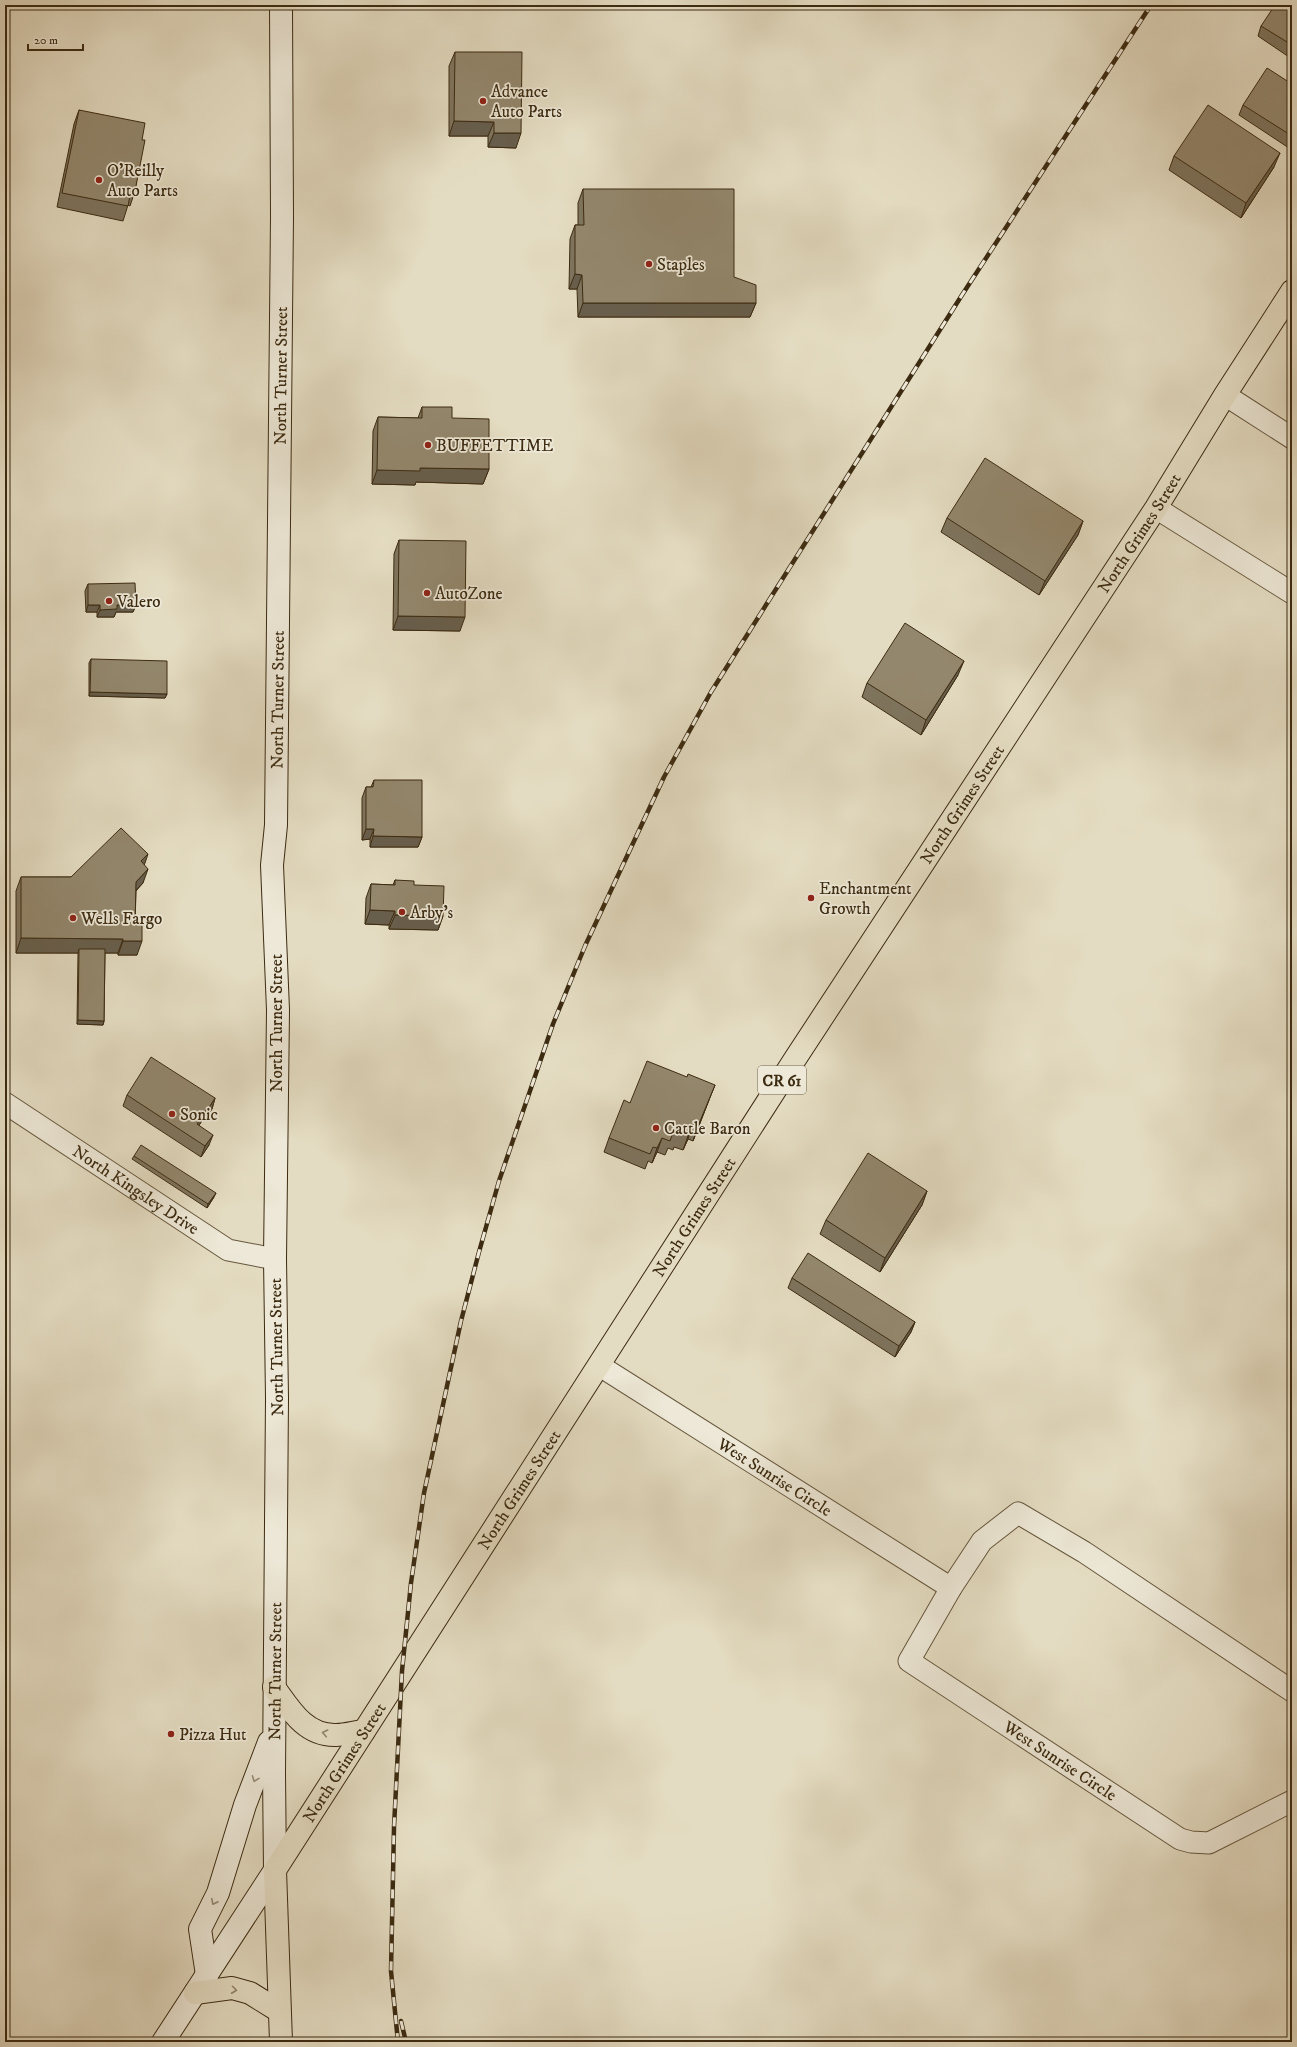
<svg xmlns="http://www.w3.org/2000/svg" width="1297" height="2047" viewBox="0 0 1297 2047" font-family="'IM FELL DW Pica',serif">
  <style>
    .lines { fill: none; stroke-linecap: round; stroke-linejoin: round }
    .street-casing { stroke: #66573d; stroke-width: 23 }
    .secondary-casing { stroke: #3c2b11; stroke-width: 24 }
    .primary-casing { stroke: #3c2b11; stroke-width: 24 }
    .street { stroke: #ede8d7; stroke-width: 21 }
    .secondary { stroke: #ede8d7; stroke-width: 22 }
    .primary { stroke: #e4dcc2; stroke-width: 22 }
    .rail-casing { stroke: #3c2b11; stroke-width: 4.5 }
    .rail { stroke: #ede8d7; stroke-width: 3; stroke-dasharray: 9; stroke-linecap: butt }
    .wall { fill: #7e745e; stroke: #3c2b11 }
    .shaded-wall { fill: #675e4c; stroke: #3c2b11 }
    .building { fill: #93876d; stroke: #3c2b11 }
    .oneway { stroke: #90846a }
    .oneway2 { stroke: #948a74 }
    .poi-dot { fill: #8f2418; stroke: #ede8d7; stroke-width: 1.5 }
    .labels { text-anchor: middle; stroke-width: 3.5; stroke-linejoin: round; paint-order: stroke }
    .shield { fill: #ede8d7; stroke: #71644c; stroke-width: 1 }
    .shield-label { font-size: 16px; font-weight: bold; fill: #3c2b11 }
    .poi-label { font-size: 17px; fill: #3c2b11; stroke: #ede8d7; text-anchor: start }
    .street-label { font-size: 17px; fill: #3c2b11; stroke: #ede8d7 }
  </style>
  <rect width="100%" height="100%" fill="#e4dcc2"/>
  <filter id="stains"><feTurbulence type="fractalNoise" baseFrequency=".005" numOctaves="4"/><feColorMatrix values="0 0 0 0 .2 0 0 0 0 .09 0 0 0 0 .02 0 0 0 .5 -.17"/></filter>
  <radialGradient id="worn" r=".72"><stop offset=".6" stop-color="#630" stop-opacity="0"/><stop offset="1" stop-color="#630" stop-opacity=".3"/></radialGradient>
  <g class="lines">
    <defs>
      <g id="street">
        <path d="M1225 395 1292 438"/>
        <path d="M1156 508 1292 593"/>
        <path id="s1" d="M5 1103 228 1250 275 1259"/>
        <path id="s2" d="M600 1366 951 1588"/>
        <path id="s3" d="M1292 1691 1084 1552 1018 1513 982 1541 951 1588 909 1661 1180 1839 1191 1842 1209 1843 1292 1801"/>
      </g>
      <g id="secondary">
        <path d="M207 1975 200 1929 218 1893 245 1805 269 1742"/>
        <path id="s4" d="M163 2042 275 1870 274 1773 277 1398 275 1259 278 1010 272 865 276 825 282 217 281 5"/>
      </g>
      <g id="primary">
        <path d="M274 1687C290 1709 305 1736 336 1735 345 1735 355 1732 364 1731"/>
        <path d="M195 1993 232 1988 250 1993 279 2011"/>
        <path id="s5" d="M281 2042 275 1870 795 1059 1156 508 1225 395 1292 291"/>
      </g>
    </defs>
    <use href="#street" class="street-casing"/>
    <use href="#secondary" class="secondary-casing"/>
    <use href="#primary" class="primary-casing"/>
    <use href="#street" class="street"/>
    <use href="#secondary" class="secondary"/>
    <use href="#primary" class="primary"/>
    <defs>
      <g id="rail">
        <path d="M401 2021 406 2042"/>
        <path d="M398 2042 391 1971 394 1827 402 1671 411 1583 424 1493 461 1321 479 1252 499 1181 553 1024 585 946 664 777 711 692 962 295 1151 5"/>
      </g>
    </defs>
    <use href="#rail" class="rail-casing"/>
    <use href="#rail" class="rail"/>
  </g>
  <g class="wall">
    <path d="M1292 5V59L1258 36 1261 26Z"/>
    <path d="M455 52 516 148 488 147V136H449V66Z"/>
    <path d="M1292 84V150L1239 115 1243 105Z"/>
    <path d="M79 110 142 140 135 191 130 206 128 205 123 221 57 207 74 124Z"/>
    <path d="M1174 156 1274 167 1241 218 1169 170Z"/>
    <path d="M583 189 734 277 756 303 750 317H578L577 289H569L570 239 575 225H578V203Z"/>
    <path d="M422 407 452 418 489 469 483 484 416 482 415 485 372 484 373 431 378 417 418 418Z"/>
    <path d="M947 518 1083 521 1078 535 1039 595 941 532Z"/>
    <path d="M399 540 460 631 393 630 394 554Z"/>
    <path d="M88 584 136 605 133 612H116L114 617H97V612H86L85 591Z"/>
    <path d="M91 659 167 694 165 698 89 696V663Z"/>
    <path d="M958 675 921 735 862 697 867 683Z"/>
    <path d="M374 780 422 837 418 847H370V839L362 840V798L366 787H371Z"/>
    <path d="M144 865 143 883 136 891 135 925 137 955H118V953H105L104 1021 103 1025 77 1024 78 953H16V891L21 877H71Z"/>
    <path d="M395 880 414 885 443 916 438 930 389 929V925L365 924 366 898 371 884 393 885Z"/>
    <path d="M127 1095 215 1098 212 1109 204 1120 203 1119 199 1125 209 1145 201 1157 123 1106Z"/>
    <path d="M709 1100 693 1141 688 1139 683 1150 674 1147 673 1150 668 1148 665 1155 657 1152 652 1163 648 1161 645 1169 604 1152 609 1138 630 1103Z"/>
    <path d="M134 1156 214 1197 207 1208 132 1159Z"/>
    <path d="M927 1191 922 1205 880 1272 820 1234 826 1220Z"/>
    <path d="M792 1278 915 1322 911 1332 895 1357 788 1288Z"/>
  </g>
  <g class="shaded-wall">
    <path d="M452 5H526H519L518 8 450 9Z"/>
    <path d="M454 121 494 122 488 136H449Z"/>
    <path d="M494 133H521L516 148 488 147Z"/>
    <path d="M1280 153 1274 167 1241 218 1246 203Z"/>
    <path d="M575 274 582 275 577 289H569Z"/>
    <path d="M583 303H756L750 317H578Z"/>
    <path d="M420 468 489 469 483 484 416 482 415 485 372 484 377 470Z"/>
    <path d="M1083 521 1078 535 1039 595 1045 581Z"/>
    <path d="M88 605H100L97 612H86Z"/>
    <path d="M117 605H136L133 612H116L114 617H97L100 610Z"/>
    <path d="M398 616 465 617 460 631 393 630Z"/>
    <path d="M964 661 958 675 921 735 926 720Z"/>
    <path d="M90 692 167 694 165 698 89 696Z"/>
    <path d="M366 829H374L370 839 362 840Z"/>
    <path d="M373 836 422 837 418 847H370Z"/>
    <path d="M148 854 143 869 141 861Z"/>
    <path d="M148 869 143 883 130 896 136 882Z"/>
    <path d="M370 910 395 911 389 925 365 924Z"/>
    <path d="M395 915 443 916 438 930 389 929Z"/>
    <path d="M21 938 123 939 118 953H79V949L78 953H16Z"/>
    <path d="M123 941H142L137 955H118Z"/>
    <path d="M78 1020 104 1021 103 1025 77 1024Z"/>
    <path d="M715 1085 709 1100 693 1141 698 1126Z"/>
    <path d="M215 1098 212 1109 204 1120 208 1109Z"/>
    <path d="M207 1108 203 1119 193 1135 197 1124Z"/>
    <path d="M693 1124 688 1139 683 1150 688 1136Z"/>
    <path d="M213 1135 209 1145 201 1157 205 1146Z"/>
    <path d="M662 1138 657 1152 652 1163 657 1148Z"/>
    <path d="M927 1191 922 1205 880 1272 885 1258Z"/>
    <path d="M216 1193 214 1197 207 1208 208 1204Z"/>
    <path d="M915 1322 911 1332 895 1357 899 1346Z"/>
  </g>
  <g class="building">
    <path d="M1275 5H1292V45L1261 26Z"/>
    <path d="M455 52H522L521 133H494V122L454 121Z"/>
    <path d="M1267 68 1292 84V136L1243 105Z"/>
    <path d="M1208 105 1280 153 1246 203 1174 156Z"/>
    <path d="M79 110 145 123 142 140H145L135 191 131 190 128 206 62 193Z"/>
    <path d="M583 189H734V277L756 285V303H583L582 275 575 274V225H584Z"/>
    <path d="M422 407H452V418L489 419V469L420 468V471L377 470 378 417 422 418Z"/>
    <path d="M985 458 1083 521 1045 581 947 518Z"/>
    <path d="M399 540 466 541 465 617 398 616Z"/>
    <path d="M135 583 136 605H117V609L100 610V605H88V584Z"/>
    <path d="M905 623 964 661 926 720 867 683Z"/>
    <path d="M91 659 167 661V694L90 692Z"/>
    <path d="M374 780H422V837L373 836 374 829H366V787H373Z"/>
    <path d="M121 828 148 854 141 861 148 869 136 882 135 925H142V941H123V939L21 938V877H71Z"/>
    <path d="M395 880 414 881V885L444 886 443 916 395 915V911L370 910 371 884 395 885Z"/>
    <path d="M79 949H105L104 1021 78 1020Z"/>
    <path d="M151 1057 215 1098 208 1109 207 1108 197 1124 213 1135 205 1146 127 1095Z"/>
    <path d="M647 1061 687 1077 688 1074 715 1085 698 1126 693 1124 688 1136 680 1132 679 1135 673 1133 670 1141 662 1138 657 1148 653 1147 650 1154 609 1138 624 1100 630 1103Z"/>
    <path d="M141 1145 216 1193 208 1204 134 1156Z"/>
    <path d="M868 1153 927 1191 885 1258 826 1220Z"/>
    <path d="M808 1253 915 1322 899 1346 792 1278Z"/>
  </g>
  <defs><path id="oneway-chevron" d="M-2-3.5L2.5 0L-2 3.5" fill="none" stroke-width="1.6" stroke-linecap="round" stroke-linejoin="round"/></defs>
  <g class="oneway">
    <use href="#oneway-chevron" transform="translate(325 1733) rotate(-168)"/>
    <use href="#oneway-chevron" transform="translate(234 1990) rotate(7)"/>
  </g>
  <g class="oneway2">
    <use href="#oneway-chevron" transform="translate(255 1779) rotate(111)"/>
    <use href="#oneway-chevron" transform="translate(214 1902) rotate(116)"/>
  </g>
  <g class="poi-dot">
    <circle cx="483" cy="101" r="4"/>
    <circle cx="99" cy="180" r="4"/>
    <circle cx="649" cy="264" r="4"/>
    <circle cx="428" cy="445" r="4"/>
    <circle cx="427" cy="593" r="4"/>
    <circle cx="109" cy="601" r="4"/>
    <circle cx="811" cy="898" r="4"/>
    <circle cx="402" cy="912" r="4"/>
    <circle cx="73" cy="918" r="4"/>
    <circle cx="172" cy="1114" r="4"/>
    <circle cx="656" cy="1128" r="4"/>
    <circle cx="171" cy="1734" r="4"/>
  </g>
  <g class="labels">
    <rect class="shield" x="758" y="1066" width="48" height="28" rx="3"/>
    <g class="shield-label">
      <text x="782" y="1086">CR 61</text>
    </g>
    <g class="poi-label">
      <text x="491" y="97">Advance<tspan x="491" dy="20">Auto Parts</tspan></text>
      <text x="107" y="176">O'Reilly<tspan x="107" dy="20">Auto Parts</tspan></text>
      <text x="657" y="270">Staples</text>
      <text x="436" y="451">BUFFETTIME</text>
      <text x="435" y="599">AutoZone</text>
      <text x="117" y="607">Valero</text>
      <text x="819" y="894">Enchantment<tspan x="819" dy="20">Growth</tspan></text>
      <text x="410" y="918">Arby's</text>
      <text x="81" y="924">Wells Fargo</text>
      <text x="180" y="1120">Sonic</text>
      <text x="664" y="1134">Cattle Baron</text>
      <text x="179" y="1740">Pizza Hut</text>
    </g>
    <g class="street-label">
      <text dy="6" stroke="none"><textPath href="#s4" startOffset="1700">North Turner Street</textPath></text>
      <text dy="6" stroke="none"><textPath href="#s5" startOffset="1764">North Grimes Street</textPath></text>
      <text dy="6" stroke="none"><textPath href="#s4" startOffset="1376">North Turner Street</textPath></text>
      <text dy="6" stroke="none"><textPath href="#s5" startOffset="1440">North Grimes Street</textPath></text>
      <text transform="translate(276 1023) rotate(-90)" y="6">North Turner Street</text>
      <text dy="6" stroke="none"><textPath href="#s1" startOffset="157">North Kingsley Drive</textPath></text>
      <text dy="6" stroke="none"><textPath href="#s5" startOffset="948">North Grimes Street</textPath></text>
      <text transform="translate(276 1347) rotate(-91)" y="6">North Turner Street</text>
      <text dy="6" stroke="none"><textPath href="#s2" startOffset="207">West Sunrise Circle</textPath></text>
      <text dy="6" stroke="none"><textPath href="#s5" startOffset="624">North Grimes Street</textPath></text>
      <text dy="6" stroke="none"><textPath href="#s4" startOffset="404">North Turner Street</textPath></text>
      <text dy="6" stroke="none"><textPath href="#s3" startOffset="694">West Sunrise Circle</textPath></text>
      <text dy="6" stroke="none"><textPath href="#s5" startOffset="300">North Grimes Street</textPath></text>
    </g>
  </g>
  <rect width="1297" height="2047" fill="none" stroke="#e4dcc2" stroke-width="20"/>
  <rect x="6" y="6" width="1285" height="2035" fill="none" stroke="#3c2b11" stroke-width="2"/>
  <rect x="10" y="10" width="1277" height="2027" fill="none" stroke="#3c2b11"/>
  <path d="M28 44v6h55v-6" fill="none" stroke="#3c2b11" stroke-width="2"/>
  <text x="34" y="44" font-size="12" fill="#3c2b11" stroke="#ede8d7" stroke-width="3" paint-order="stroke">20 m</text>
  <rect width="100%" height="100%" filter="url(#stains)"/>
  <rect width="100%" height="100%" fill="url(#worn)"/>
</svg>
